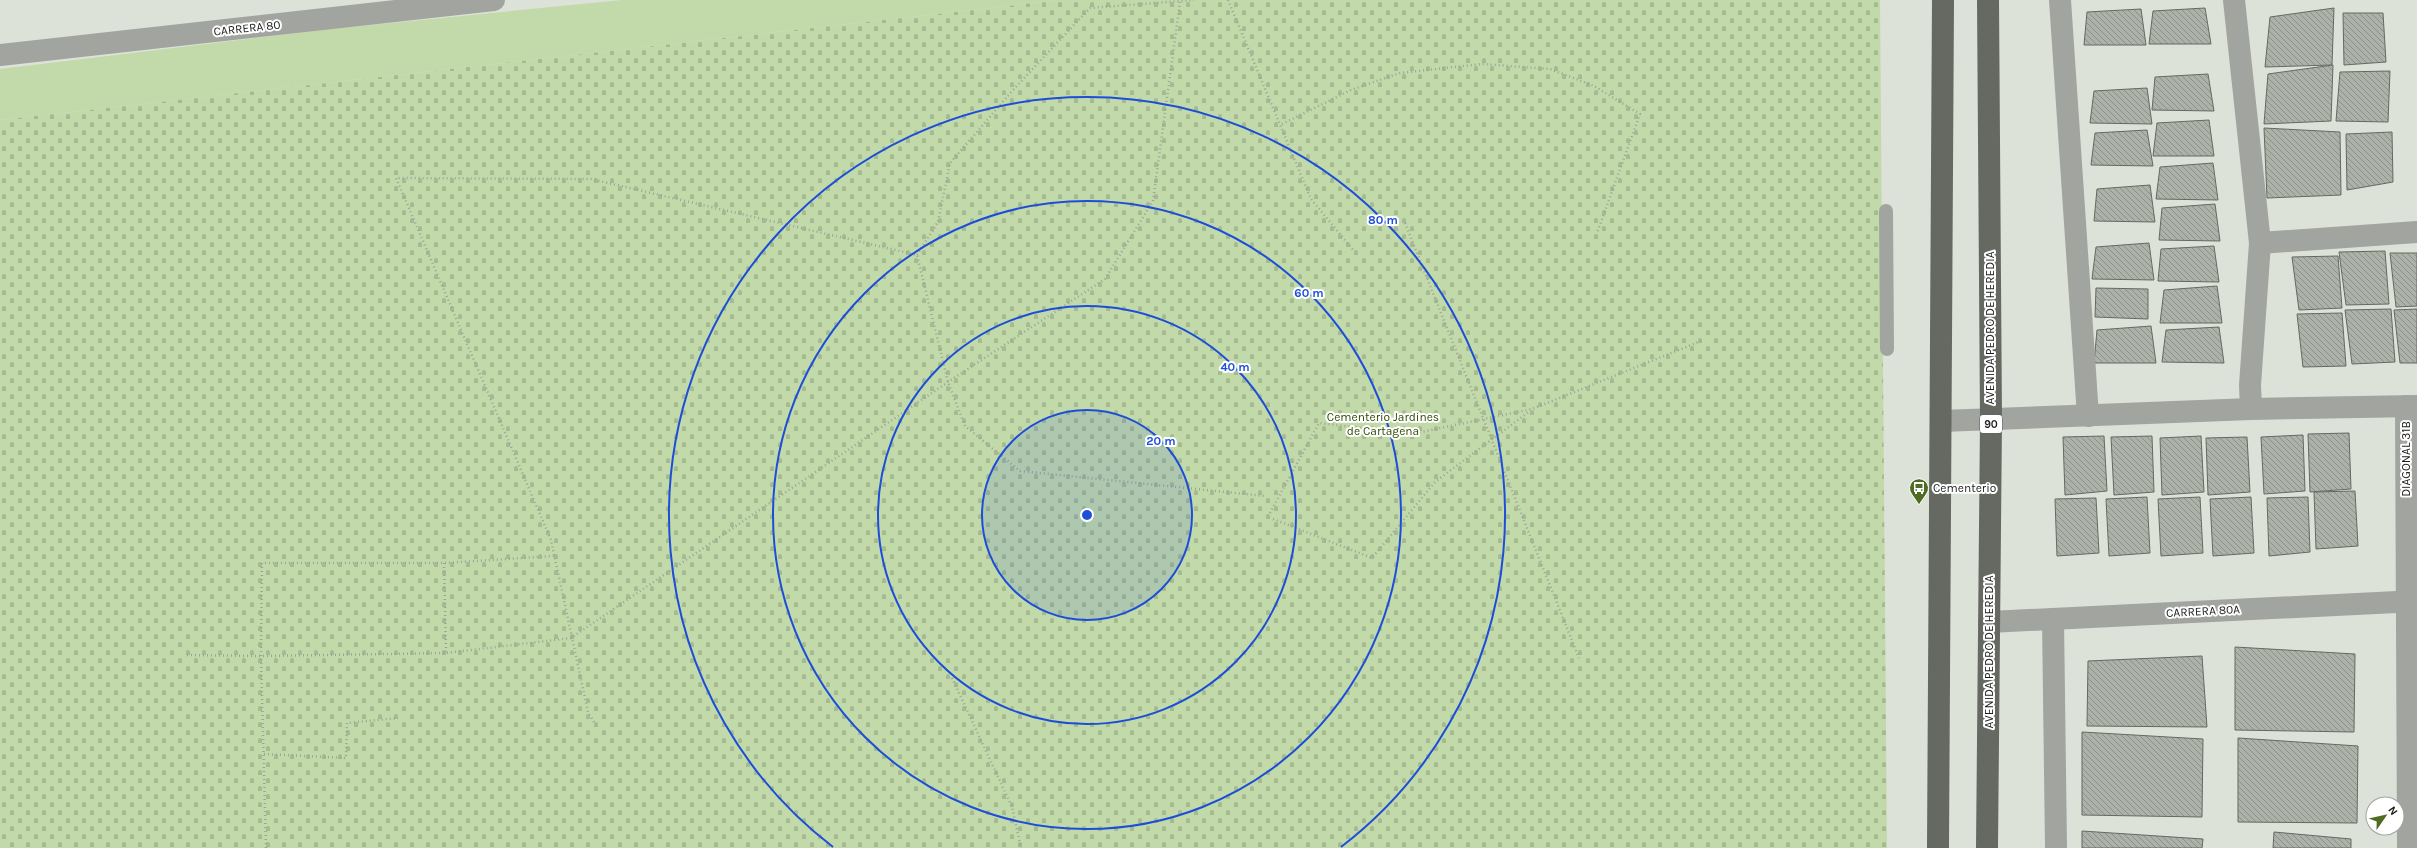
<svg xmlns="http://www.w3.org/2000/svg" width="2417" height="848" viewBox="0 0 2417 848" font-family="Karla,sans-serif">
  <style>
    .green { fill: #c2d9aa }
    .cemetery { fill: url(#cemetery-stones) }
    .building { fill: url(#building-back-hatch); stroke: #656a61 }
    .lines { fill: none; stroke-linecap: round; stroke-linejoin: round }
    .path { stroke: #9ea29a; stroke-width: 2.5; stroke-dasharray: 1 3; stroke-linecap: butt }
    .service { stroke: #a2a4a0; stroke-width: 14 }
    .minor { stroke: #a2a4a0; stroke-width: 22 }
    .tertiary { stroke: #a2a4a0; stroke-width: 22 }
    .trunk { stroke: #656961; stroke-width: 22 }
    .ring { fill: none; stroke: #1d4ed8; stroke-width: 2 }
    .labels { text-anchor: middle; stroke-width: 4; stroke-linejoin: round; paint-order: stroke }
    .shield { fill: #fff; stroke: #5f615f; stroke-width: 1 }
    .shield-label { font-size: 11px; font-weight: bold; fill: #1b1d1a }
    .street-label { font-size: 12px; fill: #1b1d1a; stroke: #fff }
    .park-label { font-size: 12px; fill: #304a01; stroke: #fff }
    .poi-label { font-size: 12px; fill: #1b1d1a; stroke: #fff; text-anchor: start }
    .centre { fill: #1d4ed8; stroke: #fff; stroke-width: 2 }
    .ring-label { font-size: 12px; text-anchor: middle; font-weight: bold; fill: #1d4ed8; stroke: #fff; stroke-width: 4; stroke-linejoin: round; paint-order: stroke }
  </style>
  <defs>
    <pattern id="cemetery-stones" width="16" height="16" patternUnits="userSpaceOnUse"><rect width="16" height="16" fill="#c2d9aa"/><path d="M2 7V4a2 2 0 0 1 4 0v3zM10 15v-3a2 2 0 0 1 4 0v3z" fill="#a6ba92"/></pattern>
    <pattern id="building-back-hatch" width="6" height="6" patternUnits="userSpaceOnUse"><rect width="6" height="6" fill="#adb2a8"/><path d="M-1 5l2 2M0 0l6 6M5-1l2 2" fill="none" stroke="#8c9088"/></pattern>
  </defs>
  <rect width="100%" height="100%" fill="#dde2d8"/>
  <path class="green" d="M622 0H1059L0 120V69L321 30Z"/>
  <path class="cemetery" d="M1059 0H1880L1887 848H0V120Z"/>
  <g class="building">
    <path d="M2205 8 2211 44H2149L2153 11Z"/>
    <path d="M2334 8 2332 65 2265 67 2270 17Z"/>
    <path d="M2141 9 2146 45H2084L2087 12Z"/>
    <path d="M2343 13H2383L2386 62 2344 65Z"/>
    <path d="M2333 65 2331 121 2264 124 2268 74Z"/>
    <path d="M2390 71 2388 122 2336 121 2340 72Z"/>
    <path d="M2208 74 2214 111 2152 110 2155 77Z"/>
    <path d="M2147 88 2152 124 2090 123 2094 91Z"/>
    <path d="M2209 120 2214 156H2153L2157 123Z"/>
    <path d="M2264 128 2340 132 2341 195 2267 198Z"/>
    <path d="M2147 130 2153 166 2091 165 2095 133Z"/>
    <path d="M2392 132 2393 182 2347 190 2346 134Z"/>
    <path d="M2213 163 2218 200 2156 199 2160 167Z"/>
    <path d="M2150 185 2155 222 2094 221 2097 189Z"/>
    <path d="M2215 204 2220 241 2159 240 2162 208Z"/>
    <path d="M2149 243 2154 280 2092 279 2096 247Z"/>
    <path d="M2214 246 2219 282 2158 281 2161 249Z"/>
    <path d="M2385 251 2389 304 2346 305 2339 252Z"/>
    <path d="M2390 253H2417V306L2396 307Z"/>
    <path d="M2338 256 2342 308 2299 310 2292 257Z"/>
    <path d="M2217 286 2222 323H2160L2164 290Z"/>
    <path d="M2096 288 2148 289V319L2095 317Z"/>
    <path d="M2391 309 2395 362 2352 364 2345 310Z"/>
    <path d="M2417 309V363H2400L2394 310Z"/>
    <path d="M2342 313 2346 366 2303 367 2297 314Z"/>
    <path d="M2151 326 2156 363H2094L2097 330Z"/>
    <path d="M2219 327 2224 363 2162 362 2166 330Z"/>
    <path d="M2349 433 2351 489 2310 492 2308 434Z"/>
    <path d="M2303 435 2305 491 2264 494 2261 437Z"/>
    <path d="M2104 436 2107 491 2065 495 2063 437Z"/>
    <path d="M2152 436 2154 492 2114 495 2111 437Z"/>
    <path d="M2201 436 2204 492 2162 495 2160 438Z"/>
    <path d="M2247 437 2250 492 2208 495 2206 438Z"/>
    <path d="M2355 491 2358 546 2316 549 2314 492Z"/>
    <path d="M2147 497 2150 553 2109 556 2106 499Z"/>
    <path d="M2200 497 2203 553 2161 556 2158 499Z"/>
    <path d="M2251 497 2254 553 2213 556 2210 499Z"/>
    <path d="M2308 497 2310 552 2269 556 2267 498Z"/>
    <path d="M2096 498 2099 553 2057 556 2055 499Z"/>
    <path d="M2235 647 2355 654 2354 732 2235 730Z"/>
    <path d="M2202 656 2207 727 2087 726 2088 661Z"/>
    <path d="M2082 732 2203 739 2202 817 2082 815Z"/>
    <path d="M2238 738 2358 746 2357 823 2238 822Z"/>
    <path d="M2082 831 2203 839 2202 848H2082Z"/>
    <path d="M2274 832 2351 839V848H2273Z"/>
  </g>
  <g class="lines">
    <g class="path">
      <path d="M1228 0 1311 199 1354 251"/>
      <path d="M1282 124 1351 90 1400 73 1482 64 1550 69 1594 86 1640 114 1597 233"/>
      <path d="M1405 223 1579 658"/>
      <path d="M917 255 938 222 950 163 1013 90 1090 8 1194 0"/>
      <path d="M1270 513 1319 423 1412 434 1532 409 1701 341"/>
      <path d="M1273 519 1372 558 1435 482 1530 411"/>
      <path d="M444 563 446 652"/>
      <path d="M187 655 261 656 446 653 571 638 948 382 1105 279 1153 201 1180 2"/>
      <path d="M952 678 1012 807 1021 848"/>
      <path d="M594 722 588 712 551 540 396 178 591 179 917 255 948 382 965 426 1020 471 1265 496"/>
      <path d="M264 754 346 758 347 723 398 718"/>
      <path d="M266 848 261 656 262 563H444L554 556"/>
    </g>
    <path class="service" d="M1886 211 1887 349"/>
    <g class="minor">
      <path d="M2060 0 2088 416"/>
      <path d="M2234 0 2260 243 2250 385 2251 409"/>
      <path d="M2260 243 2417 232"/>
      <path d="M2406 406 2408 848"/>
      <path d="M1942 421 2251 409 2417 406"/>
      <path d="M2053 619 2056 848"/>
      <path d="M1989 622 2417 601"/>
    </g>
    <path class="tertiary" d="M0 55 494 0"/>
    <g class="trunk">
      <path d="M1938 848 1943 0"/>
      <path d="M1987 848 1991 420 1988 0"/>
    </g>
  </g>
  <circle cx="1087" cy="515" r="105" fill="#1d4ed8" fill-opacity=".12"/>
  <g class="ring">
    <circle cx="1087" cy="515" r="105"/>
    <circle cx="1087" cy="515" r="209"/>
    <circle cx="1087" cy="515" r="314"/>
    <path d="M833 847A418 418 0 1 1 1341 847"/>
  </g>
  <defs>
    <symbol id="bus-pin" viewBox="-11 -11 22 30"><path d="M0 17L-7.5 6A9.5 9.5 0 1 1 7.5 6Z" fill="#4e6d23" stroke="#fff"/><path d="M-5-6H5V4H4V6H2V4H-2V6H-4V4H-5ZM-3.5-4V0h7V-4ZM-3.5 1.2v1.5H-2V1.2ZM2 1.2v1.5H3.5V1.2Z" fill="#fff"/></symbol>
  </defs>
  <g fill-rule="evenodd">
    <use href="#bus-pin" x="1908" y="477" width="22" height="30"/>
  </g>
  <g class="labels">
    <rect class="shield" x="1980" y="415" width="22" height="18" rx="3"/>
    <g class="shield-label">
      <text x="1991" y="428">90</text>
    </g>
    <g class="street-label">
      <text transform="translate(247 28) rotate(-6)" y="4">CARRERA 80</text>
      <text transform="translate(1990 328) rotate(-90)" y="4">AVENIDA PEDRO DE HEREDIA</text>
      <text transform="translate(2406 459) rotate(-90)" y="4">DIAGONAL 31B</text>
      <text transform="translate(2203 611) rotate(-3)" y="4">CARRERA 80A</text>
      <text transform="translate(1989 652) rotate(-90)" y="4">AVENIDA PEDRO DE HEREDIA</text>
    </g>
    <g class="park-label">
      <text x="1383" y="421">Cementerio Jardines<tspan x="1383" dy="14">de Cartagena</tspan></text>
    </g>
    <g class="poi-label">
      <text x="1933" y="492">Cementerio</text>
    </g>
  </g>
  <circle cx="1087" cy="515" r="6" class="centre"/>
  <g class="ring-label">
    <text x="1383" y="224">80 m</text>
    <text x="1309" y="297">60 m</text>
    <text x="1235" y="371">40 m</text>
    <text x="1161" y="445">20 m</text>
  </g>
  <g transform="translate(2385 816) rotate(56)"><circle r="19" fill="#ffffff" stroke="#a4a5a3"/>
  <path d="M0-3L7 15L0 10L-7 15Z" fill="#4e6d23"/>
  <text y="-6" font-size="11" font-weight="bold" text-anchor="middle" fill="#1b1d1a">N</text>
  </g>
</svg>
